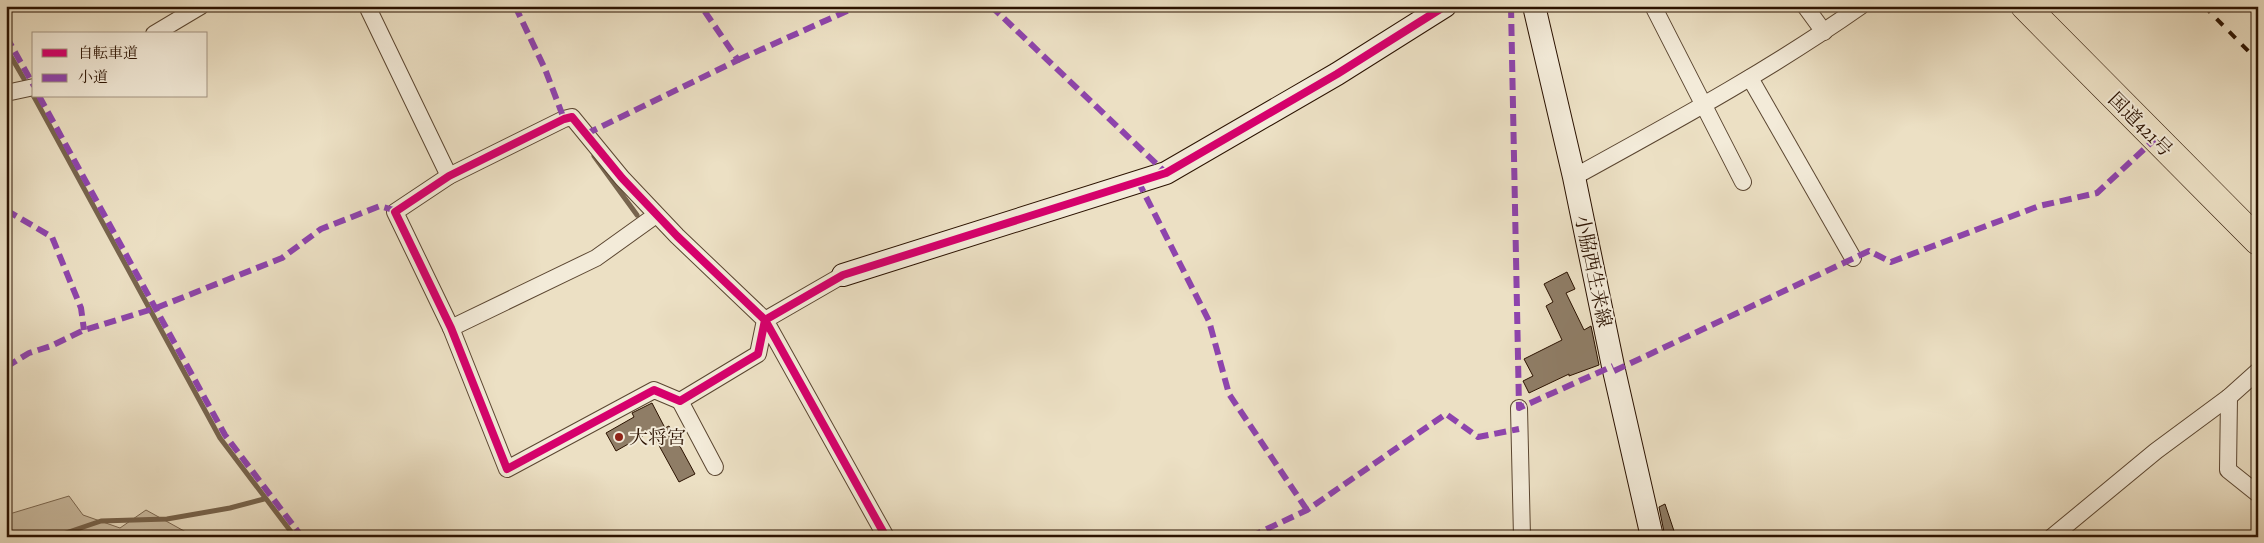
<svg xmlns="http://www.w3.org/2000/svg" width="2264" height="543" viewBox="0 0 2264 543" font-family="Alegreya,'Noto Serif JP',serif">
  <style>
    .green { fill: #cbbda3; stroke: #7b6852 }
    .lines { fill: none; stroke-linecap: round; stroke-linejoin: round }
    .stream { stroke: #77644d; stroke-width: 5 }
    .building { fill: #8f7d66; stroke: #2b1200 }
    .street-casing { stroke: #5b4631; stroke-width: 18 }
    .secondary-casing { stroke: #2b1200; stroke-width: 24 }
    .highway-casing { stroke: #2b1200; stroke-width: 29 }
    .street { stroke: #f3ebd9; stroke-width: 16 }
    .secondary { stroke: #f3ebd9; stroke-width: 22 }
    .highway { stroke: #ece0c4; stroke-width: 28 }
    .rail { stroke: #2b1200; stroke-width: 4; stroke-dasharray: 9 9; stroke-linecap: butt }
    .quiet { stroke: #8e44ad; stroke-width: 6; stroke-dasharray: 12 6; stroke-linecap: butt }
    .cycleway-casing { stroke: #f3ebd9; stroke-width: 11 }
    .cycleway { stroke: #d6006c; stroke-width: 8 }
    .poi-dot { fill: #8f2418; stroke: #f3ebd9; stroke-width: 2 }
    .labels { text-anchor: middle; stroke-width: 4; stroke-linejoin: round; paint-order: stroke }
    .street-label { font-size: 19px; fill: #2b1200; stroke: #f3ebd9 }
    .poi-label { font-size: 19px; fill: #2b1200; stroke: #f3ebd9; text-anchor: start }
  </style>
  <rect width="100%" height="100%" fill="#ece0c4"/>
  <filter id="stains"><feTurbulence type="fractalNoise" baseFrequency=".004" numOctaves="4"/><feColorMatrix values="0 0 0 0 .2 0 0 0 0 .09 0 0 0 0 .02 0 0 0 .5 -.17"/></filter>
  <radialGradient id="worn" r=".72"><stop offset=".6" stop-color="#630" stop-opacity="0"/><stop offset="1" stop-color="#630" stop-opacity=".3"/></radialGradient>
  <path class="green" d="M69 496 83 515 120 528 146 510 195 537H6V515Z"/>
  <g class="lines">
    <g class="stream">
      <path d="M6 48 24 79"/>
      <path d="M33 95 220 438 295 537"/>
      <path d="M594 156 637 215"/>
      <path d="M54 537 101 521 167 519 230 508 264 499"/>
    </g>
  </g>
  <g class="building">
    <path d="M1567 272 1575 289 1566 293 1584 330 1591 326 1599 365 1569 376V374L1529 393 1523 381 1533 376 1524 359 1562 340 1546 306 1553 302 1544 284Z"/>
    <path d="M652 403 665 428 669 426 695 474 679 482 651 431 616 451 606 433 634 417 632 413Z"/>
    <path d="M1665 504 1676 537H1665L1659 507Z"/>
  </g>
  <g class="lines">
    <defs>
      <g id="street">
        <path d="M367 6 449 176"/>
        <path d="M1653 6 1743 182"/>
        <path d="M1805 6 1824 32"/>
        <path d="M154 34 201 6"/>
        <path d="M1750 78 1853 258"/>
        <path d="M6 93 34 87"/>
        <path d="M1574 177C1672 123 1770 70 1861 6"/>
        <path d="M843 275 765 320 758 354 680 401 654 390 507 469 451 328 395 212 449 176 564 119 572 117 622 178 677 236 765 320 886 537"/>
        <path d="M451 328 596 258 656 215"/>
        <path d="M2229 397 2228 470 2258 494"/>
        <path d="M680 401 715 467"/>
        <path d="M1519 408 1522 537"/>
        <path d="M2052 537 2156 451 2229 397 2258 371"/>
      </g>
      <g id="secondary">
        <path d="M1534 6 1574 177 1613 366 1652 537"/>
        <path d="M843 275 1166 173 1337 74 1445 6"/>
      </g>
      <path id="highway" d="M2025 6 2258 241"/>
    </defs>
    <use href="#street" class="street-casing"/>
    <use href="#secondary" class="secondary-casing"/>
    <use href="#highway" class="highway-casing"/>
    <use href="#street" class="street"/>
    <use href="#secondary" class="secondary"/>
    <use href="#highway" class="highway"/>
    <path class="rail" d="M2204 6 2258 61"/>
    <g class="quiet">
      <path d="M515 6 545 69 564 119"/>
      <path d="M991 6 1166 173"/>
      <path d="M1511 6 1519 408 1613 366"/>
      <path d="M6 36 34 86"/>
      <path d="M738 60 858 6"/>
      <path d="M39 96 225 435 302 537"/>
      <path d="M586 134 738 60 701 6"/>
      <path d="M1138 181 1209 321 1229 394 1307 510"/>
      <path d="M6 210 52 237 81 308 84 330"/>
      <path d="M6 367 29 353 51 346 84 330 156 308 282 258 321 229 380 206 397 211"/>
      <path d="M1614 371 1869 251 1891 262 2039 206 2097 193 2155 139"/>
      <path d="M1250 537 1307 510 1446 414 1478 437 1519 429"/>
    </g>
    <defs>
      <path id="cycleway" d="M886 537 765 320 677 236 622 178 572 117 564 119 449 176 395 212 451 328 507 469 654 390 680 401 758 354 765 320 843 275 1166 173 1337 74 1445 6"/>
    </defs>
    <use href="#cycleway" class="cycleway-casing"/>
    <use href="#cycleway" class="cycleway"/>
  </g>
  <circle class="poi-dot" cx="619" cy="437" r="5"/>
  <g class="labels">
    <g class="street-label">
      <text transform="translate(2141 124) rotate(45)" y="7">国道421号</text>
      <text transform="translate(1594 271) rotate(78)" y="7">小脇西生来線</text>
    </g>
    <g class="poi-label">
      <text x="629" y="444">大将宮</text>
    </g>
  </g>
  <rect width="2264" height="543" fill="none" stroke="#ece0c4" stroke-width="25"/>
  <rect x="8" y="8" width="2249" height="528" fill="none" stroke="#2b1200" stroke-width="2.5"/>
  <rect x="12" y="12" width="2239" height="518" fill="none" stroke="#2b1200"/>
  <rect x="32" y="32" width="175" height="65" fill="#f3ebd9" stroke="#a39482"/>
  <rect x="42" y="49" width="25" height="8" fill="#d6006c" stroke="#a39482"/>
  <text x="78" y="58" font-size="15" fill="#2b1200">自転車道</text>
  <rect x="42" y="74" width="25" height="8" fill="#8e44ad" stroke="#a39482"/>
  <text x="78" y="82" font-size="15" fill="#2b1200">小道</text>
  <rect width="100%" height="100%" filter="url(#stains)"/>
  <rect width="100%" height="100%" fill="url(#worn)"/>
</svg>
